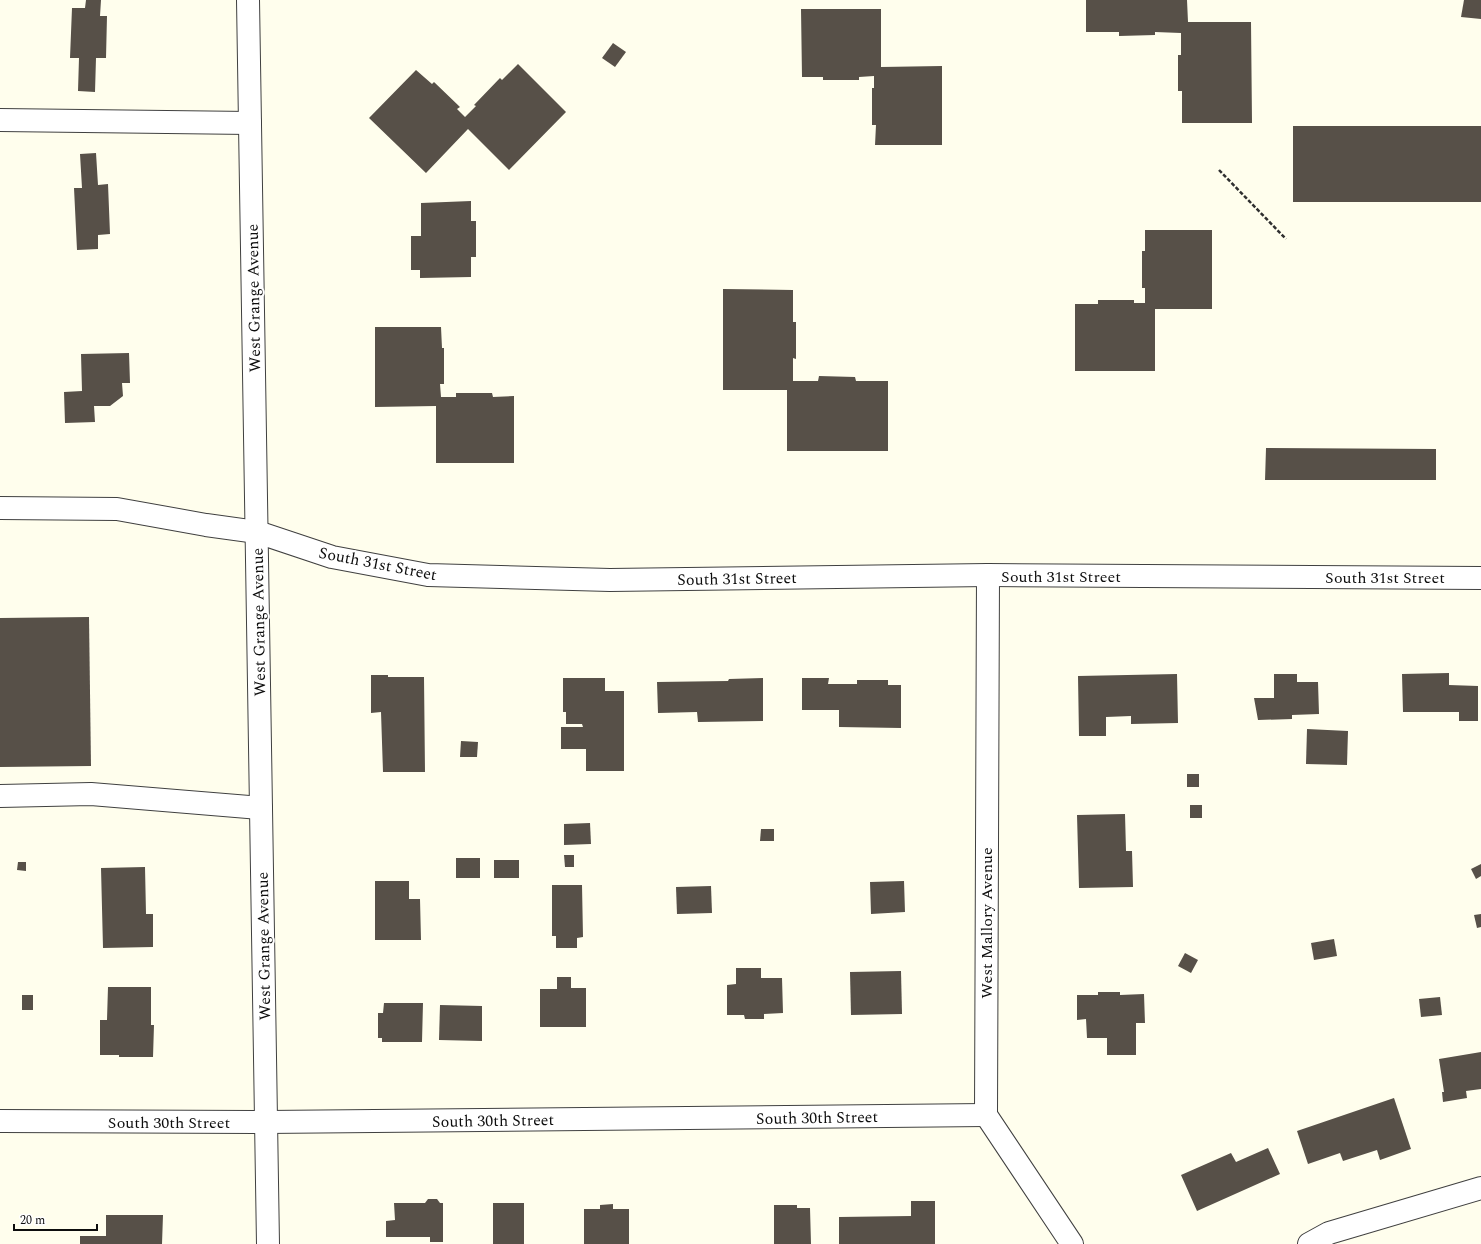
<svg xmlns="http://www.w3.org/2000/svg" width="1481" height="1244" viewBox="0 0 1481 1244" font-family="Spectral,serif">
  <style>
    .building { fill: #575048 }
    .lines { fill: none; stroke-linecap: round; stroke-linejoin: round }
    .minor-casing { stroke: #404040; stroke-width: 24 }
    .path { stroke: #2f2f2f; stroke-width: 2.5; stroke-dasharray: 4 2; stroke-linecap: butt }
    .minor { stroke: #fff; stroke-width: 22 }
    .labels { text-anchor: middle; stroke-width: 4; stroke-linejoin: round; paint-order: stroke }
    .street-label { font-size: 16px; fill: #0d0d0d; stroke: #fff }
  </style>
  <rect width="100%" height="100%" fill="#fffeed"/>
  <g class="building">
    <path d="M86 0H101L100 16H107L106 58H96L95 92 78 91 79 58H70L72 8H85Z"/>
    <path d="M1086 0H1187L1188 22H1251L1252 123H1182V91H1178V55H1181V33L1155 32V35L1119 36V32H1086Z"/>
    <path d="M1464 0H1481V19L1461 17Z"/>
    <path d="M801 9H881V67L942 66V145H875L876 125H872V88H874V76L859 77V80H823V77H802Z"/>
    <path d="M613 43 626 52 615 67 602 58Z"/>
    <path d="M518 64 566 112 509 170 468 129 426 173 369 118 416 70 432 84 434 82 460 107 457 109 465 117 476 106 474 105 500 78 502 80Z"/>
    <rect x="1293" y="126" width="188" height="76"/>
    <path d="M96 153 98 185 108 184 110 234 98 235V249L77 250 74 188H82L80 154Z"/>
    <path d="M471 201V221H476V257H471V277L420 278V270H411V236H421V203Z"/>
    <path d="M1145 230H1212V309H1155V371H1075V304H1098V300H1134V303H1145V288H1142V251H1145Z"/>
    <path d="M723 289 793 290V322H796V359L793 358V381H818L819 376 855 377 856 381H888V451H787V390H723Z"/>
    <path d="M375 327H441L442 348H444V384H440L441 397H456V393H492L493 397 514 396V463H436V406L375 407Z"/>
    <path d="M129 353 130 383H122L123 396 110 406H94L95 422 65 423 64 392 82 391 81 354Z"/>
    <path d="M1266 448 1436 449V480H1265Z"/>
    <path d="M89 617 91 766 0 767V618Z"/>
    <path d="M1449 673V685L1478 686V721H1459V712H1403L1402 674Z"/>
    <path d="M1177 674 1178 723 1131 724V716L1106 717V736H1079L1078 676Z"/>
    <path d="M1274 674H1297V682H1318L1319 714 1292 715V719L1258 720 1254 698H1274Z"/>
    <path d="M371 675H388V677H424L425 772H383L381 712 371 713Z"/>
    <path d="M563 678H605V691H624V771H586V749H561V727H583L582 724H566V712H563Z"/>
    <path d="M763 678V721L698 722 697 712 658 713 657 682 728 681 729 679Z"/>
    <path d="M802 678H829L828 684H857V680H888V685H901V728L839 727V710H802Z"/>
    <path d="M1307 729 1348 731 1347 765 1306 764Z"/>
    <path d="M461 741 478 742 477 757H460Z"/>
    <rect x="1187" y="774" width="12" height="13"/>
    <rect x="1190" y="805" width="12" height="13"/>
    <path d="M1125 814 1126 851H1132L1133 887 1079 888 1077 815Z"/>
    <path d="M590 823 591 844 564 845V824Z"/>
    <path d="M761 829H774V841H760Z"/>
    <path d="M564 855H574V867H565Z"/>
    <rect x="456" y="858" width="24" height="20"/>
    <rect x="494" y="860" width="25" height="18"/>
    <path d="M18 862H26V871L17 870Z"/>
    <path d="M1481 864V876L1476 879 1471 869Z"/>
    <path d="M145 867 146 914H153V947L103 948 101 868Z"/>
    <path d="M375 881H409V899H420L421 940H375Z"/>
    <path d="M904 881 905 912 871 914 870 882Z"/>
    <path d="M552 885H582L583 937 577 938V948H556V936H552Z"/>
    <path d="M711 886 712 913 677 914 676 887Z"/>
    <path d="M1481 914V927L1477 928 1474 915Z"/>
    <path d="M1334 939 1337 956 1314 960 1311 943Z"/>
    <path d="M1185 953 1198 960 1191 973 1178 966Z"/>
    <path d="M736 968H761V978H782L783 1013 764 1014V1019H745L744 1015H727V985L736 984Z"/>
    <path d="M901 971 902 1014 851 1015 850 972Z"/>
    <path d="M557 977H571V988H586V1027H540V989H557Z"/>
    <path d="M108 987H151V1025H154L153 1057H119V1055H100V1020H107Z"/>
    <path d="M1098 992H1120V995L1144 994 1145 1023H1136V1055H1107V1038H1087L1086 1019 1077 1020V995H1098Z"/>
    <rect x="22" y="995" width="11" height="15"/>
    <path d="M1440 997 1442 1015 1421 1017 1419 999Z"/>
    <path d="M384 1003H423L422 1042H382V1038H378V1013H383Z"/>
    <path d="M440 1005 482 1006V1041L439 1040Z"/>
    <path d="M1481 1052V1089L1466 1091 1467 1098 1443 1102 1442 1092H1444L1439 1059Z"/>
    <path d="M1394 1098 1411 1149 1380 1160 1377 1150 1343 1161 1340 1153 1308 1164 1297 1131Z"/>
    <path d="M1268 1148 1280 1174 1197 1211 1181 1175 1231 1153 1236 1162Z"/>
    <path d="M428 1199H437L440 1203H443V1242H430V1237H386V1221L395 1220 394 1203H425Z"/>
    <path d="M911 1201H935V1244H839V1217L911 1216Z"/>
    <rect x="493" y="1203" width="31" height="41"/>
    <path d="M613 1204V1209H629V1244H584V1209H600V1205Z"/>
    <path d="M774 1205H797V1208H810L811 1244H774Z"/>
    <path d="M106 1215H163L162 1244H80V1236H106Z"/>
  </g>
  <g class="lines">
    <defs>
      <g id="minor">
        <path d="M248 0 268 1244"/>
        <path d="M0 120 250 123"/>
        <path d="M0 508 117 509 206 525 257 532 332 557 428 575 610 580 988 575 1481 578"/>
        <path d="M988 575 986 1115 1072 1244"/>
        <path d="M0 796 91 794 261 808"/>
        <path d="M0 1121 266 1122 986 1115"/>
        <path d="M1309 1244 1329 1233 1481 1188"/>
      </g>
    </defs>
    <use href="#minor" class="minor-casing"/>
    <path class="path" d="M1219 170 1286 239"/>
    <use href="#minor" class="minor"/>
  </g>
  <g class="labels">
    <g class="street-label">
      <text transform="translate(253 298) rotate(-91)" y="6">West Grange Avenue</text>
      <text transform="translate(378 563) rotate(11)" y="6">South 31st Street</text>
      <text x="1061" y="582">South 31st Street</text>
      <text x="1385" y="583">South 31st Street</text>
      <text transform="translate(737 578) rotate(-1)" y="6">South 31st Street</text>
      <text transform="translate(258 622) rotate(-91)" y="6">West Grange Avenue</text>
      <text transform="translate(986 923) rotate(-90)" y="6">West Mallory Avenue</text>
      <text transform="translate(263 946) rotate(-91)" y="6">West Grange Avenue</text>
      <text transform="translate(817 1117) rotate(-1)" y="6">South 30th Street</text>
      <text transform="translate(493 1120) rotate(-1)" y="6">South 30th Street</text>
      <text x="169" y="1128">South 30th Street</text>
    </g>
  </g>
  <path d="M14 1224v6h83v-6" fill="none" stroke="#0d0d0d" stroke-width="2"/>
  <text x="20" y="1224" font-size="12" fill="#0d0d0d" stroke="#ffffff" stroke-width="3" paint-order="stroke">20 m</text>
</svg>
